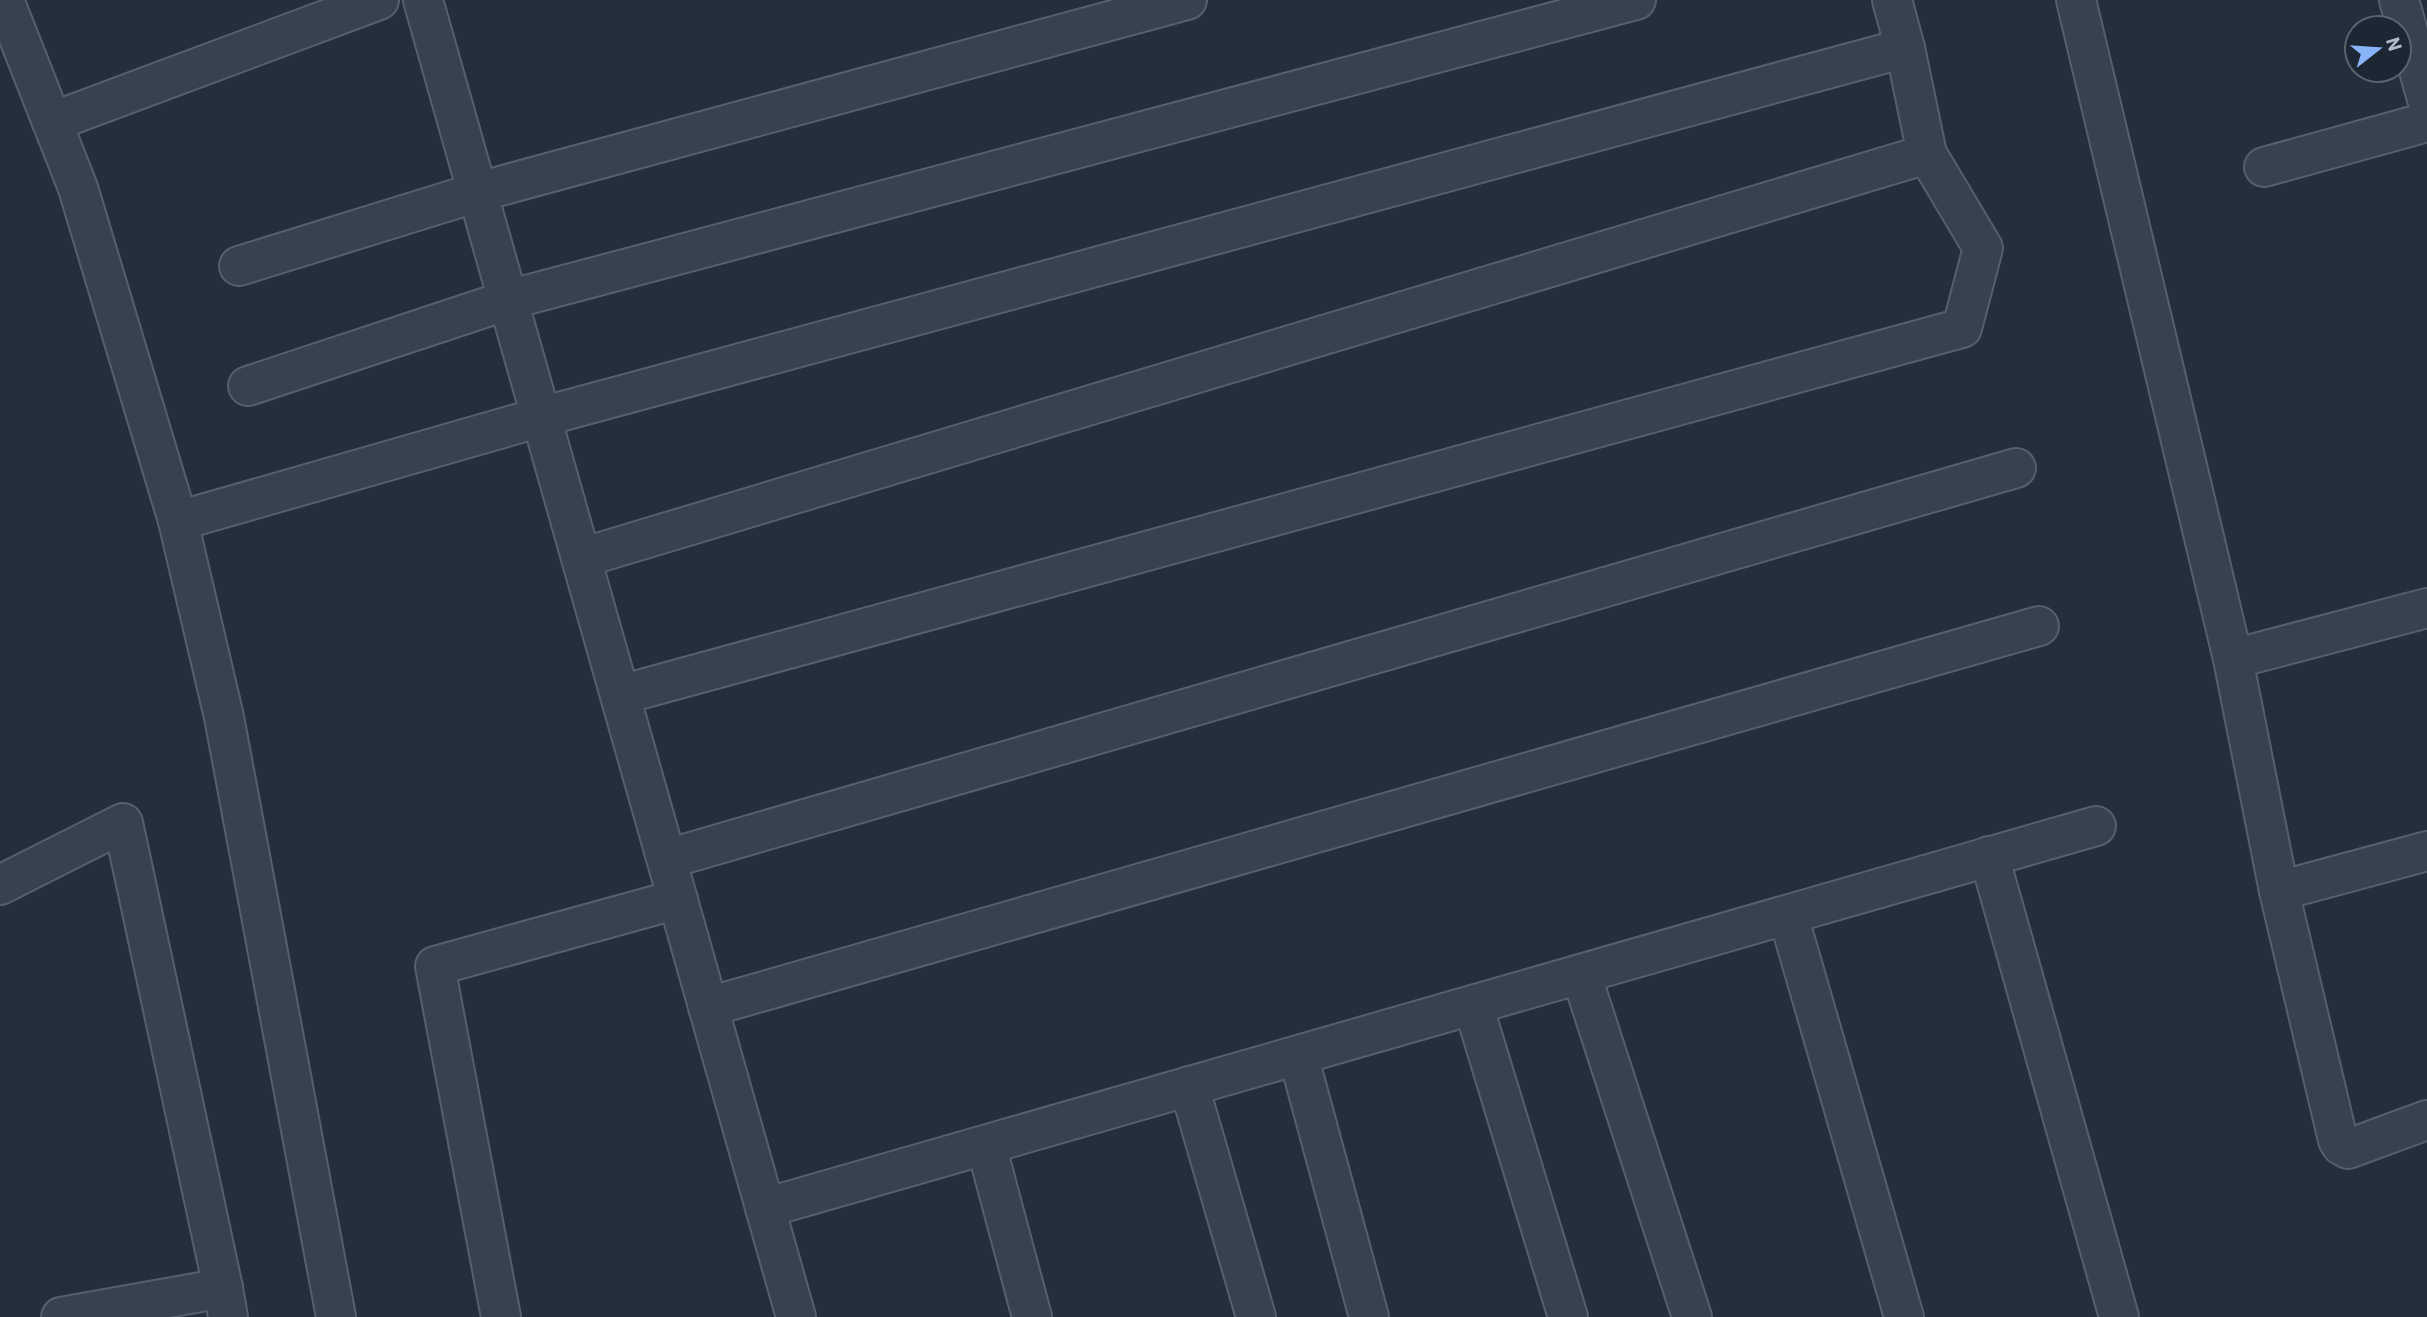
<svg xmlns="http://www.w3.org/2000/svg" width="2427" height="1317" viewBox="0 0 2427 1317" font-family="Barlow,sans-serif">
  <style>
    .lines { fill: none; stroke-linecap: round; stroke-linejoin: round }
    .minor-casing { stroke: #565f6c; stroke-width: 42 }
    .minor { stroke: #38414e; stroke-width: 38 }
  </style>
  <rect width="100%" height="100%" fill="#242f3e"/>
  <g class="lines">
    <defs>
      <g id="minor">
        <path d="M4 0 78 188 178 521 224 717 336 1317"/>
        <path d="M423 0 796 1317"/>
        <path d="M2076 0 2233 659 2279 891 2338 1140 2341 1145 2348 1149 2427 1120"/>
        <path d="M2399 0 2427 99"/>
        <path d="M52 122 379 0"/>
        <path d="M2264 167 2427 122"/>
        <path d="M239 266 478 192 1187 0"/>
        <path d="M248 386 508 300 1636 0"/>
        <path d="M178 521 541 417 1905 48"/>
        <path d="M581 558 1927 154"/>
        <path d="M2233 659 2427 608"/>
        <path d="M620 695 1962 328 1983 248 1927 154 1905 48 1892 0"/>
        <path d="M1989 856 2119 1317"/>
        <path d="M667 859 2016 468"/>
        <path d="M0 885 123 823 223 1288"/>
        <path d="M2279 891 2427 851"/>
        <path d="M1788 915 1904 1317"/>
        <path d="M1581 974 1692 1317"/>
        <path d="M1473 1005 1568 1317"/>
        <path d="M708 1007 2039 626"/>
        <path d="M1298 1055 1369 1317"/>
        <path d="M1189 1086 1256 1317"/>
        <path d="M986 1145 1032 1317"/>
        <path d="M765 1208 2096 826"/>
        <path d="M61 1317 223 1288 228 1317"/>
        <path d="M501 1317 435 966 678 899"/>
      </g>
    </defs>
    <use href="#minor" class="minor-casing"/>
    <use href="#minor" class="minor"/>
  </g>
  <g transform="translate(2378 49) rotate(73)"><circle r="33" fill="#1d2633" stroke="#59626f" stroke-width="2"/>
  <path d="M0-5L12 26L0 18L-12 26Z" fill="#8ab4f8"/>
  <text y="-10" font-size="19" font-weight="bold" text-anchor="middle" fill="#b4bcc9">N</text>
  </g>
</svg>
